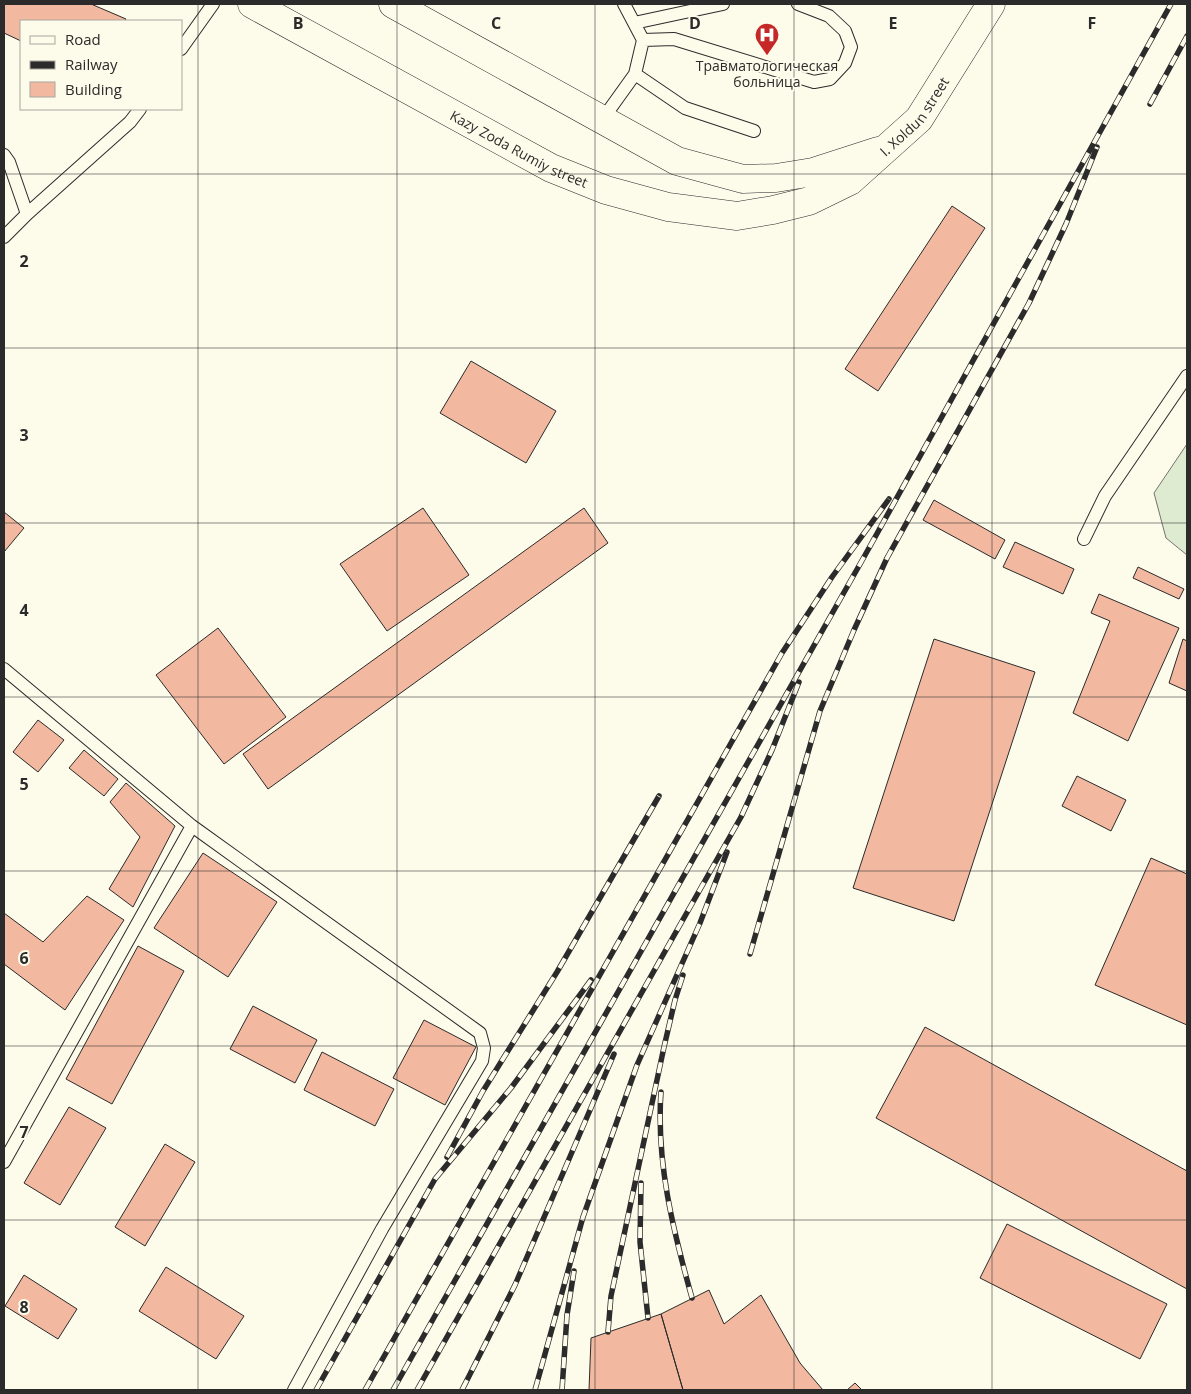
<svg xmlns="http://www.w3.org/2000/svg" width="1191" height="1394" font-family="'Open Sans',sans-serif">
<rect width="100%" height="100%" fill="#fdfbea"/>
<path fill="#deebd1" stroke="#74746e" d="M1187,444V555L1166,538L1154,493Z"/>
<path fill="#f2b8a0" stroke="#2b2b2b" d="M4,4H91L126,19L125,21H21V41L4,33Z
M952,206L985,228L878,391L845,369Z
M471,361L556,411L526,463L440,413Z
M934,500L1005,540L995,559L923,520Z
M423,508L469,575L387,631L340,564Z
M584,508L608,543L268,789L243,754Z
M4,512L24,528L4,552Z
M1015,542L1074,569L1063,594L1003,567Z
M1138,567L1184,589L1179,599L1133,578Z
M1099,594L1179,628L1128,741L1073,713L1110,621L1091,613Z
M218,628L286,717L224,764L156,675Z
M934,639L1035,672L954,921L853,888Z
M1183,639L1187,641V691L1169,683Z
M38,720L64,740L38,772L13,752Z
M84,750L118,779L104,796L69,768Z
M1077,776L1126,800L1111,831L1062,806Z
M126,783L175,826L133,907L109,889L140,837L110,802Z
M203,853L277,902L228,977L154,928Z
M1151,858L1187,874V1025L1095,985Z
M87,896L124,920L65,1010L4,964V913L43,942Z
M138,946L184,971L112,1104L66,1079Z
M253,1006L317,1040L295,1083L230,1049Z
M424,1020L476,1047L445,1105L393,1078Z
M925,1027L1187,1171V1289L876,1118Z
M322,1052L394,1089L375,1126L304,1090Z
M69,1107L106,1128L60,1205L24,1183Z
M165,1144L195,1162L145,1246L115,1227Z
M1007,1224L1167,1304L1140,1359L980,1278Z
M166,1267L244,1316L216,1359L139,1311Z
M24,1275L77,1309L58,1339L5,1306Z
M709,1290L724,1324L761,1295L800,1363L823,1390H683L661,1314Z
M661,1314L683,1390H589L591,1338Z
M855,1383L862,1390H847Z"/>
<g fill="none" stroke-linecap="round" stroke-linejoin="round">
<defs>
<path id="lane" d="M634,23L723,4
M643,40L674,39L814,82L830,79L845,63L851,47L845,31L829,16L798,4
M181,49L213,4
M635,74L685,108L754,131
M602,120L635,74L643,40L624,4
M4,155L9,162L27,214
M4,237L27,214L130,122L140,109
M1084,539L1105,496L1187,376
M4,669L192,826L4,1162
M192,826L480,1033L484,1048L482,1061L382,1229L294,1390"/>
<g id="secondary">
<path id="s1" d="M252,4L551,168L606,190L668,207L737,216L773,210L809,201L850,181L919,119L991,4"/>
<path d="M393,4L677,161L743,179L776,178L813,172L878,151"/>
</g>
</defs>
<use href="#lane" stroke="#2b2b2b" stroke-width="14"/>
<use href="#secondary" stroke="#2b2b2b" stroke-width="29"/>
<use href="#lane" stroke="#fdfbea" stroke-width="12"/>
<use href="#secondary" stroke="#fdfbea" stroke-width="28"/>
<defs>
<path id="rail" d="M1150,104L1187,36
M750,954L820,711L854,630L887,558L1029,303L1066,224L1097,147
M661,1092C656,1162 673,1230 692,1298
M447,1157L483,1091L557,972L659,796
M641,1183L640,1242L648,1318
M608,1332L611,1296L664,1047L675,1000L683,975
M316,1390L435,1179L511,1088L591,980
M365,1390L782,653L832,577L889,499
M393,1390L864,557L1171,4
M417,1390L741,817L772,750L799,682
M462,1390L515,1285L614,1054
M535,1390L583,1217L637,1065L700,923L727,852
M562,1390L567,1315L574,1271"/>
</defs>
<use href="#rail" stroke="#2b2b2b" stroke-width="5.5"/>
<use href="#rail" stroke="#fdfbea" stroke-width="4" stroke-dasharray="11" stroke-linecap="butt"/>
</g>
<path fill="none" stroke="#2b2b2b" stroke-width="1" stroke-opacity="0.55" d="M198,4V1390M397,4V1390M595,4V1390M794,4V1390M992,4V1390M4,174H1187M4,348H1187M4,523H1187M4,697H1187M4,871H1187M4,1046H1187M4,1220H1187"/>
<defs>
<symbol id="hospital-pin" viewBox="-11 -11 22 30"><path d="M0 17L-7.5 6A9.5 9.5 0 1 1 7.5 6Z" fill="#c62828" stroke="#fdfbea"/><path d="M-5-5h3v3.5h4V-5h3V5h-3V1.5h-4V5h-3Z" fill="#fff"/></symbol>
</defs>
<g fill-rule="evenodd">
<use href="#hospital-pin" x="753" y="21" width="28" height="38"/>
</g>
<g text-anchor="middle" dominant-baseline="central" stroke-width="4" stroke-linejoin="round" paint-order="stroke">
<g font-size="14" fill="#2b2b2b" stroke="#fdfbea">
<text x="767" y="65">Травматологическая<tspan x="767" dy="16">больница</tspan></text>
</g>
<g font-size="14" fill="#2b2b2b" stroke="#fdfbea">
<text stroke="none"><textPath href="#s1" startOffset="745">I. Xoldun street</textPath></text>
<text stroke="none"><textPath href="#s1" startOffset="304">Kazy Zoda Rumiy street</textPath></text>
</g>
</g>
<g font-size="16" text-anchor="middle" font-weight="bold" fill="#2b2b2b" stroke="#fdfbea" stroke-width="4" stroke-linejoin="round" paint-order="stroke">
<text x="298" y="29">B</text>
<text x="496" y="29">C</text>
<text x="695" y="29">D</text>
<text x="893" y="29">E</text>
<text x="1092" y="29">F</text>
<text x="24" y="267">2</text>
<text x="24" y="441">3</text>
<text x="24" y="616">4</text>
<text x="24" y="790">5</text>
<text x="24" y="964">6</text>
<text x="24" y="1138">7</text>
<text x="24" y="1313">8</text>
</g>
<rect width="1191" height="1394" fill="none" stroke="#2b2b2b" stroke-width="10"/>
<rect x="20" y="20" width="162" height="90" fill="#fdfbea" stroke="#a9a89e"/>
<rect x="30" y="36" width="25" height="8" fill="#fdfbea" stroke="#a9a89e"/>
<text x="65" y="45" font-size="15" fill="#2b2b2b">Road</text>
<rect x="30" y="61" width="25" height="8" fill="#2b2b2b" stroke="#a9a89e"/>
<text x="65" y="70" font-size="15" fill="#2b2b2b">Railway</text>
<rect x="30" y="82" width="25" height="15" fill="#f2b8a0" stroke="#a9a89e"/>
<text x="65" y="95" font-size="15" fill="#2b2b2b">Building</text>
</svg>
